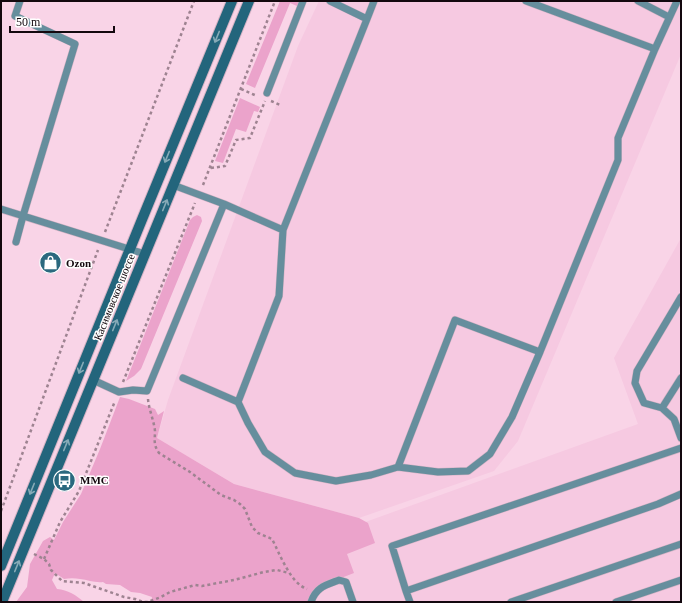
<svg xmlns="http://www.w3.org/2000/svg" width="682" height="603" font-family="Georgia,serif">
<rect width="100%" height="100%" fill="#f9d4e7"/>
<path fill="#f6c9e1" d="M319,1H681V54L518,441L494,471L359,518L234,484L157,438L168,400L298,46Z
M681,238V602H307L357,525L638,424L614,358Z"/>
<path fill="#eba3cb" d="M280,1H301L299,5L297,6L290,3L255,88L246,84Z
M240,98L260,107L258,112L254,111L246,132L236,129L223,163L215,161Z
M197,215L201,217L202,221L141,369L134,376L126,381L190,220L193,217Z
M120,397L129,399L155,409L158,415L164,411L157,438L234,484L359,518L368,523L375,543L347,554L354,573L318,587L308,602H151L152,597L140,593L131,592L120,585L106,584L103,582C95,583 88,580 80,579C75,578 69,578 64,579L55,573L52,580L57,589C68,590 76,595 84,602H16L27,587L30,564L43,541L50,537L54,540L63,522L81,494L100,449Z"/>
<g fill="none" stroke-linecap="round" stroke-linejoin="round">
<defs>
<path id="service" d="M526,1L655,49
M638,1L669,17
M367,19L374,1
M267,93L303,1
M224,204L283,230
M1,209L145,254
M16,242L23,216L75,44L15,16L20,1
M681,297L637,371L635,383L644,403L662,408L674,419L681,438
M183,378L238,402L279,296L283,230L367,19L330,1
M93,380L119,392L133,390L147,391L224,204L173,185
M238,402L248,423L265,452L295,473L336,481L371,475L398,467L455,320L540,352L618,160V138L655,49L677,1
M662,408L681,378
M398,467L438,472L468,471L490,454L512,417L540,352
M406,591L392,546L681,448
M311,602C316,587 326,585 339,580L346,582L353,602
M410,602L406,591L658,504L681,494
M511,602L681,544
M616,602L681,580"/>
<path id="secondary" d="M1,566L143,217L232,1
M2,602L249,1"/>
</defs>
<use href="#service" stroke="#d4b3c4" stroke-width="8"/>
<use href="#secondary" stroke="#d4b3c4" stroke-width="12"/>
<path stroke="#9e8391" stroke-width="2.5" stroke-dasharray="3 3" stroke-linecap="butt" d="M241,89L257,96
M271,101L280,105
M211,168L225,166L236,140L250,138L265,101
M203,185L275,1
M105,232L194,1
M123,382L195,203
M148,399C149,410 154,421 155,431C155,440 153,444 159,453L190,472L221,495L234,500L240,504L245,509L252,527L258,533L272,539C280,554 290,583 307,589
M1,511L98,250
M34,554L44,559L49,564L51,570L62,581L84,583L124,597L135,599L143,602H148L161,597L170,592L195,585L202,586L234,580L264,572L277,570L289,573
M44,559L60,522L79,491L115,401"/>
<use href="#service" stroke="#668e9d" stroke-width="7"/>
<use href="#secondary" stroke="#23657c" stroke-width="10"/>
</g>
<defs><path id="oneway-shaft" d="M-6 0H5M1.5-3L5.5 0L1.5 3" fill="none" stroke-width="1.6" stroke-linecap="round" stroke-linejoin="round"/></defs>
<g stroke="#86aab7">
<use href="#oneway-shaft" transform="translate(217 37) rotate(112)"/>
<use href="#oneway-shaft" transform="translate(167 157) rotate(112)"/>
<use href="#oneway-shaft" transform="translate(165 205) rotate(-68)"/>
<use href="#oneway-shaft" transform="translate(115 325) rotate(-68)"/>
<use href="#oneway-shaft" transform="translate(81 368) rotate(112)"/>
<use href="#oneway-shaft" transform="translate(66 445) rotate(-68)"/>
<use href="#oneway-shaft" transform="translate(32 489) rotate(112)"/>
<use href="#oneway-shaft" transform="translate(17 566) rotate(-68)"/>
</g>
<defs>
<symbol id="shop-disc" viewBox="-11 -11 22 22"><circle r="9.5" fill="#2b697f" stroke="#fff"/><path d="M-5-2.5h2.3a2.7 3.5 0 0 1 5.4 0H5L5.5 6h-11ZM-1.5-2.5h3a1.5 2.3 0 0 0-3 0Z" fill="#fff"/></symbol>
<symbol id="bus-disc" viewBox="-11 -11 22 22"><circle r="9.5" fill="#2b697f" stroke="#fff"/><path d="M-5-6H5V4H4V6H2V4H-2V6H-4V4H-5ZM-3.5-4V0h7V-4ZM-3.5 1.2v1.5H-2V1.2ZM2 1.2v1.5H3.5V1.2Z" fill="#fff"/></symbol>
</defs>
<g fill-rule="evenodd">
<use href="#shop-disc" x="38" y="250" width="25" height="25"/>
<use href="#bus-disc" x="52" y="468" width="25" height="25"/>
</g>
<g text-anchor="middle" dominant-baseline="central" stroke-width="3" stroke-linejoin="round" paint-order="stroke">
<g font-size="11" font-weight="bold" fill="#13080e" stroke="#fff" text-anchor="start">
<text x="66" y="263">Ozon</text>
<text x="80" y="480">ММС</text>
</g>
<g font-size="11" fill="#13080e" stroke="#fff">
<text transform="translate(114 297) rotate(-68)">Касимовское шоссе</text>
</g>
</g>
<rect width="682" height="603" fill="none" stroke="#13080e" stroke-width="4"/>
<path d="M10 26v6h104v-6" fill="none" stroke="#13080e" stroke-width="2"/>
<text x="16" y="26" font-size="12" fill="#13080e" stroke="#ffffff" stroke-width="3" paint-order="stroke">50 m</text>
</svg>
